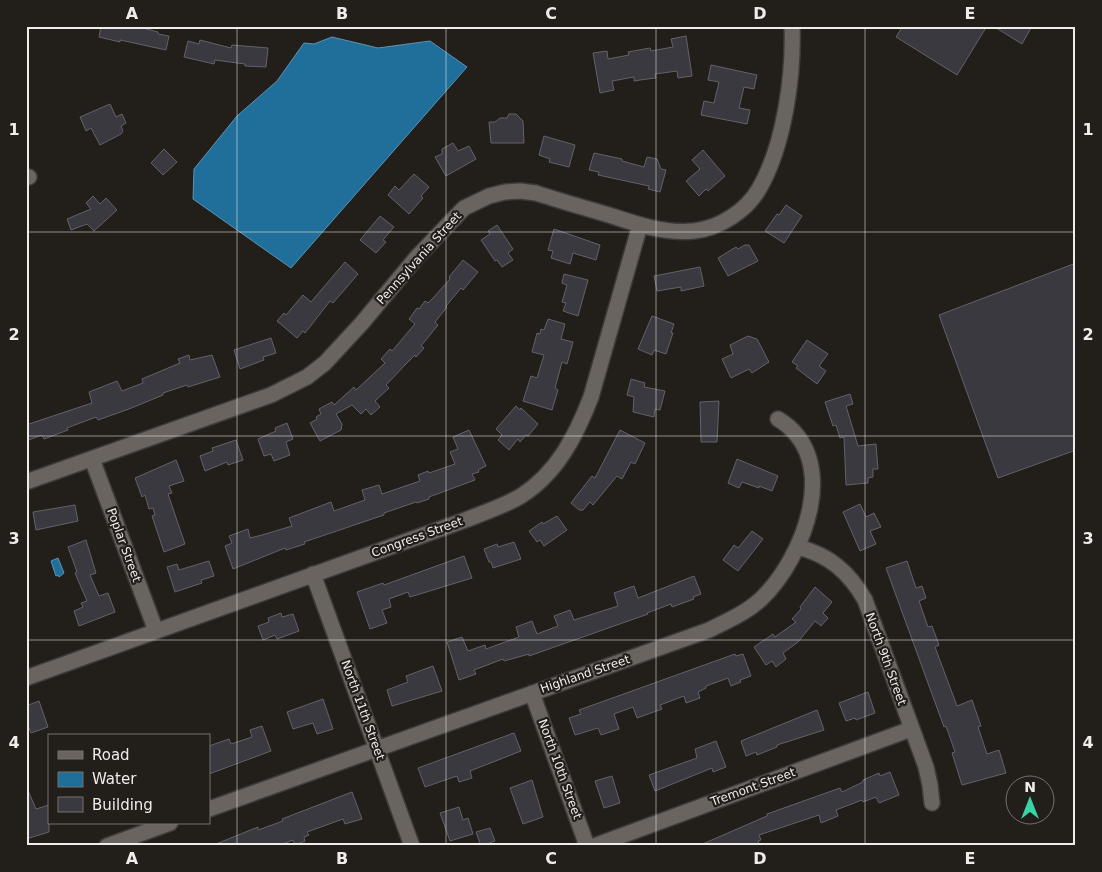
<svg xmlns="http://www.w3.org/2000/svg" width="1102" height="872" font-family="'DejaVu Sans',sans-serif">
<rect width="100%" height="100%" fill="#221e1a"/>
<path fill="#206f9a" stroke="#5e94b2" d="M332,37L378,48L430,41L467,67L291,268L193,199L194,169L237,116L277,81L304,43L314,44Z
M58,558L64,573L59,577L58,575L56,576L51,561Z"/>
<path fill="#3a393f" stroke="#636268" d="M101,26H135L158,32V34L169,36L166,50L120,40V42L99,37Z
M903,26H987L957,75L896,37Z
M993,26H1032L1022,44Z
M686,36L692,76L678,78L677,71L655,74L656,78L647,79L634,81V77L612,81L614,90L600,93L593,53L607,51L608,59L629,55L628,52L650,48L651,51L673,47L671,39Z
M200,40L231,48L232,45L268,48L266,67L245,66V64L215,60L214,64L184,57L188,41L199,44Z
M711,65L757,75L754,89L744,87L739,108L750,110L747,124L701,115L704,101L714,103L719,82L708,80Z
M110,104L116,117L122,114L126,123L121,126L123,131L121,134L100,145L91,128L86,131L80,117Z
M509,114H516L523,121L524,143H491L489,122H495L500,118H507Z
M544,136L575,145L569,167L549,162L550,159L539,155Z
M453,143L458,151L469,146L476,159L446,176L435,157L442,154V149Z
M164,149L177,162L163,175L151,163Z
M703,150L725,176L708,191L706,189L699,196L686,181L700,169L692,160Z
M594,153L622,159V161L644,167L647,157L657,159L661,169L666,170L660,192L648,189L649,186L598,175L599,172L589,170Z
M414,174L429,187L421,196L423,198L409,214L388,195L395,186L399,190Z
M93,196L100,204L106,198L117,210L94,231L87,224L71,230L67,219L91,209L86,203Z
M786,205L802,216L784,243L765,231L777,214L779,215Z
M380,216L394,227L383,240L386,242L376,253L360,240Z
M497,225L513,249L508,253L513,260L502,267L497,260L495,261L481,240L490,234L488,231Z
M554,229L600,245L596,260L573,253L570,264L551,258L553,251L548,250Z
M745,245H749L758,261L728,276L718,258L736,247L738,249Z
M463,260L478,272L463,290L461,288L446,306L447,307L435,322L438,325L421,346L424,348L416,357L415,355L405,365L386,385L389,388L375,401L380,407L371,415L366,409L361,414L352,405L336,414L342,424L341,430L320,441L310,423L317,419L316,417L321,414L319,409L332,402L334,405L354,387L356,390L385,363L381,359L390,349L392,351L415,324L409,319L417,308L419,309L425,301L428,303L434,297L450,279L449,277Z
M345,262L358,274L333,303L330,301L305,333L303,331L297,338L277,321L284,313L286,315L303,295L311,302Z
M1076,263V450L998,478L939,315Z
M700,267L704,286L681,291V287L657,291L654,276Z
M564,274L588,280L578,316L563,311L566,303L562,302L567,285L562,283Z
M652,316L674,324L671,333H673L666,354L654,350L652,355L638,349Z
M548,319L565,324L561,339L573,342L567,364L562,362L555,388L558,390L552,410L523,401L531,376L537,378L544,355L532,352L537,333L540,334L541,329L544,330Z
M748,336L757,339L769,362L752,373L749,369L731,378L722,359L733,354L730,345Z
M271,338L276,353L263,357L264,360L240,369L234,350Z
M807,340L828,354L819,366L826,371L817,384L796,368L798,366L792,362Z
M189,355L190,360L212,355L220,377L188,387L187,385L163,393V395L129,409L98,420L96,417L67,428L68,430L44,439L42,435L26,441V425L92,403L89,392L117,381L122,391L143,383L142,379L180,363L178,359Z
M631,379L645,383L644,387L665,391L660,410L655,409L654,417L633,412L634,397L627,395Z
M850,394L853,404L846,406L858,446L876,444L878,469H873V477L868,478V483L846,485L844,437L840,438L836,425L833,426L825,402Z
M719,401L717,442H701L700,402Z
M516,406L520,410L521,408L538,424L528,436L526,435L520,442L518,439L509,450L498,440L502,435L496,429Z
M287,423L293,439L286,442L290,455L274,461L271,454L264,456L258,439L276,431L275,428Z
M469,430L486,466L478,470L479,472L472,474L475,480L429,497V499L417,503L416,502L384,513V515L304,542L305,544L286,550L285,548L233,569L225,546L232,543L229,536L248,529L250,538L262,535L292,526L289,518L331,502L334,511L365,500L362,490L379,485L382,494L420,481L418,475L428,471L429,473L455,464L450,452L458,449L453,437Z
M620,430L645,443L635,464L631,462L622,479L617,476L593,505L590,502L583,510H579L571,503L592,476L595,478Z
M236,440L243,460L228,465L227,462L205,471L200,456L213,451L212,448Z
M737,459L778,476L772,491L759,486V488L742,482L739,488L728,483Z
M176,460L184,481L169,486L172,493L168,494L185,544L164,552L152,516L155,515L153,508L149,509L145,495L142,497L135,478Z
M860,504L866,517L874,513L881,527L870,531L876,544L860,551L843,512Z
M75,505L78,521L36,530L33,512Z
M557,516L567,530L544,546L540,540L537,542L529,531L542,522L543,524Z
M752,531L763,539L738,571L723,560L734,545L738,548Z
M86,540L96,573L90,575L99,596L108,593L115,612L79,626L74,611L83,607L81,603L87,601L75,573L77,572L68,547Z
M514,542L521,559L493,568L491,562H489L484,549L497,544L498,547Z
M464,556L472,578L410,597L408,592L389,599L391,607L382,610L387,623L370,629L357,592L383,583L384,585Z
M209,561L214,576L201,580L202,583L175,592L167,567L177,564L179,570Z
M907,561L916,588L922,586L926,598L919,601L928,627L932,626L939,645L935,647L957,706L972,700L981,726L978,727L987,754L999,750L1006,773L962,785L952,753L955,752L946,726L944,727L886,568Z
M694,576L701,594L693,597L694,599L672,607L671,604L647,613L648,614L529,656V654L504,661L503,659L474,670L476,674L459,680L447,642L462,637L468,651L485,645L486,649L519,637L516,627L532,621L537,634L558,626L554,616L570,610L574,620L618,606L614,593L634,586L638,598Z
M815,587L832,602L823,613L828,618L821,626L815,621L798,642L783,653L786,659L776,667L772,661L766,665L754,647L773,634L775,637L796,622L792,619L801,609L800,607Z
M281,613L282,617L293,614L299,631L277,639L275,635L263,640L258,626L269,622L268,618Z
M735,654L736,656L743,654L751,676L740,680L741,682L731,686L728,678L706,686V688L698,692L700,698L686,703L684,696L660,705L662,709L637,718L633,707L614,714L619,729L601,735L598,728L575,735L569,718L581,714L579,710Z
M433,666L442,691L392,706L387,690L408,682L406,676Z
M868,692L875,713L856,720L855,718L846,721L839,703Z
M323,699L333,729L317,734L313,723L293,729L287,712Z
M39,701L48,727L31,733L29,728L26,729V706Z
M817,710L824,730L777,745V747L757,755L756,752L746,756L741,741Z
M262,726L271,751L209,774V746L229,739L231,744L252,737L250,730Z
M514,733L521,751L470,771L472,778L459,782L457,776L425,787L418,768Z
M716,741L726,767L713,772L712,768L655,791L649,775L697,758L695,749Z
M890,772L899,795L879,803L876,797L863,802L862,800L836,810L838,816L821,823L819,815L759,835L761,840L758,841L760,846H698L767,816V814L840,788L842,792L863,782V780L879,773L880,776Z
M612,776L620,803L604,808L595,781Z
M532,780L543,817L523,824L510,788Z
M26,786L36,809L49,805V832L26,839Z
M352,792L362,819L345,824L343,819L307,832L309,835L304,837L305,841L295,845L293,840L277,846H211L258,827V830L283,821L282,819Z
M459,807L463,820L468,818L473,834L450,841L440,813Z
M490,828L495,841L481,846L476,832Z"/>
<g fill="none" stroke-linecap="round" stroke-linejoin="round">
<defs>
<path id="minor" d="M26,177H29
M92,459L156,631
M26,482L271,395L307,377L325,363L362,323L417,257L464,208L489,196L505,192L520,191L536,193C560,201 585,208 609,215C636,224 665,234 694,231C720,228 746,211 759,189C784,146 794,76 792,26
M798,547C829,555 849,572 865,600L926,767L930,785L932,803
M313,574L412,846
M26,678L468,519C485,512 504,506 521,496C557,473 576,436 591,397L640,225
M532,693L587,846
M209,809L709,630C727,621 746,613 761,599C804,558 843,458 778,419
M107,846L170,823
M594,846L911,729"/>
</defs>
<use href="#minor" stroke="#3e3a38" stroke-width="18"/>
<use href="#minor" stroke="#6a6460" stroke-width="15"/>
</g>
<path fill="none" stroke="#efece9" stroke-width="1" stroke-opacity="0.55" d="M237,26V846M446,26V846M656,26V846M865,26V846M26,232H1076M26,436H1076M26,640H1076"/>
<g text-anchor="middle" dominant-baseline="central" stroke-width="4.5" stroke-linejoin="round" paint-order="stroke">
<g font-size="12" fill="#efece9" stroke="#221e1a">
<text transform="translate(419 258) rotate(-48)">Pennsylvania Street</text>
<text transform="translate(417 537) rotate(-20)">Congress Street</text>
<text transform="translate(124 545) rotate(70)">Poplar Street</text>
<text transform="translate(886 659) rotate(70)">North 9th Street</text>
<text transform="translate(585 674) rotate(-19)">Highland Street</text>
<text transform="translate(363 710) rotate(70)">North 11th Street</text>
<text transform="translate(560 769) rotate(70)">North 10th Street</text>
<text transform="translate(753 787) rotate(-20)">Tremont Street</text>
</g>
</g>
<rect width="1102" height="872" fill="none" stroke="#221e1a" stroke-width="55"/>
<rect x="48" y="734" width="162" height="90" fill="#221e1a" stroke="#74706d"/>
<rect x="58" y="751" width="25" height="8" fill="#6a6460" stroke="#74706d"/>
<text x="92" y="760" font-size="15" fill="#efece9">Road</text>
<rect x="58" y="772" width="25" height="15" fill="#206f9a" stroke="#74706d"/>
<text x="92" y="784" font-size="15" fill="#efece9">Water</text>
<rect x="58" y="797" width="25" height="15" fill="#3a393f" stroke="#74706d"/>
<text x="92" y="810" font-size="15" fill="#efece9">Building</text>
<g transform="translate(1030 800)"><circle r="24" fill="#221e1a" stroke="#74706d"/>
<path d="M0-4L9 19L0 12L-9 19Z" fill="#39d4a5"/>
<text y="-8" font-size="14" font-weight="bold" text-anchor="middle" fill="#efece9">N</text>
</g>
<rect x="28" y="28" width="1046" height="816" fill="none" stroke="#efece9" stroke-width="2"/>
<g font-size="16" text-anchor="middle" font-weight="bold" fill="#efece9">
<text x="132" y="19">A</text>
<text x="342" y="19">B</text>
<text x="551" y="19">C</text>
<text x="760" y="19">D</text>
<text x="970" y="19">E</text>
<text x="14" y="135">1</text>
<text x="1088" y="135">1</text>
<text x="14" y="340">2</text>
<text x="1088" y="340">2</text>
<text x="14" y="544">3</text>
<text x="1088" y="544">3</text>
<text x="14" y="748">4</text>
<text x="1088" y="748">4</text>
<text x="132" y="864">A</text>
<text x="342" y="864">B</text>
<text x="551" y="864">C</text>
<text x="760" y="864">D</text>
<text x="970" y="864">E</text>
</g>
</svg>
